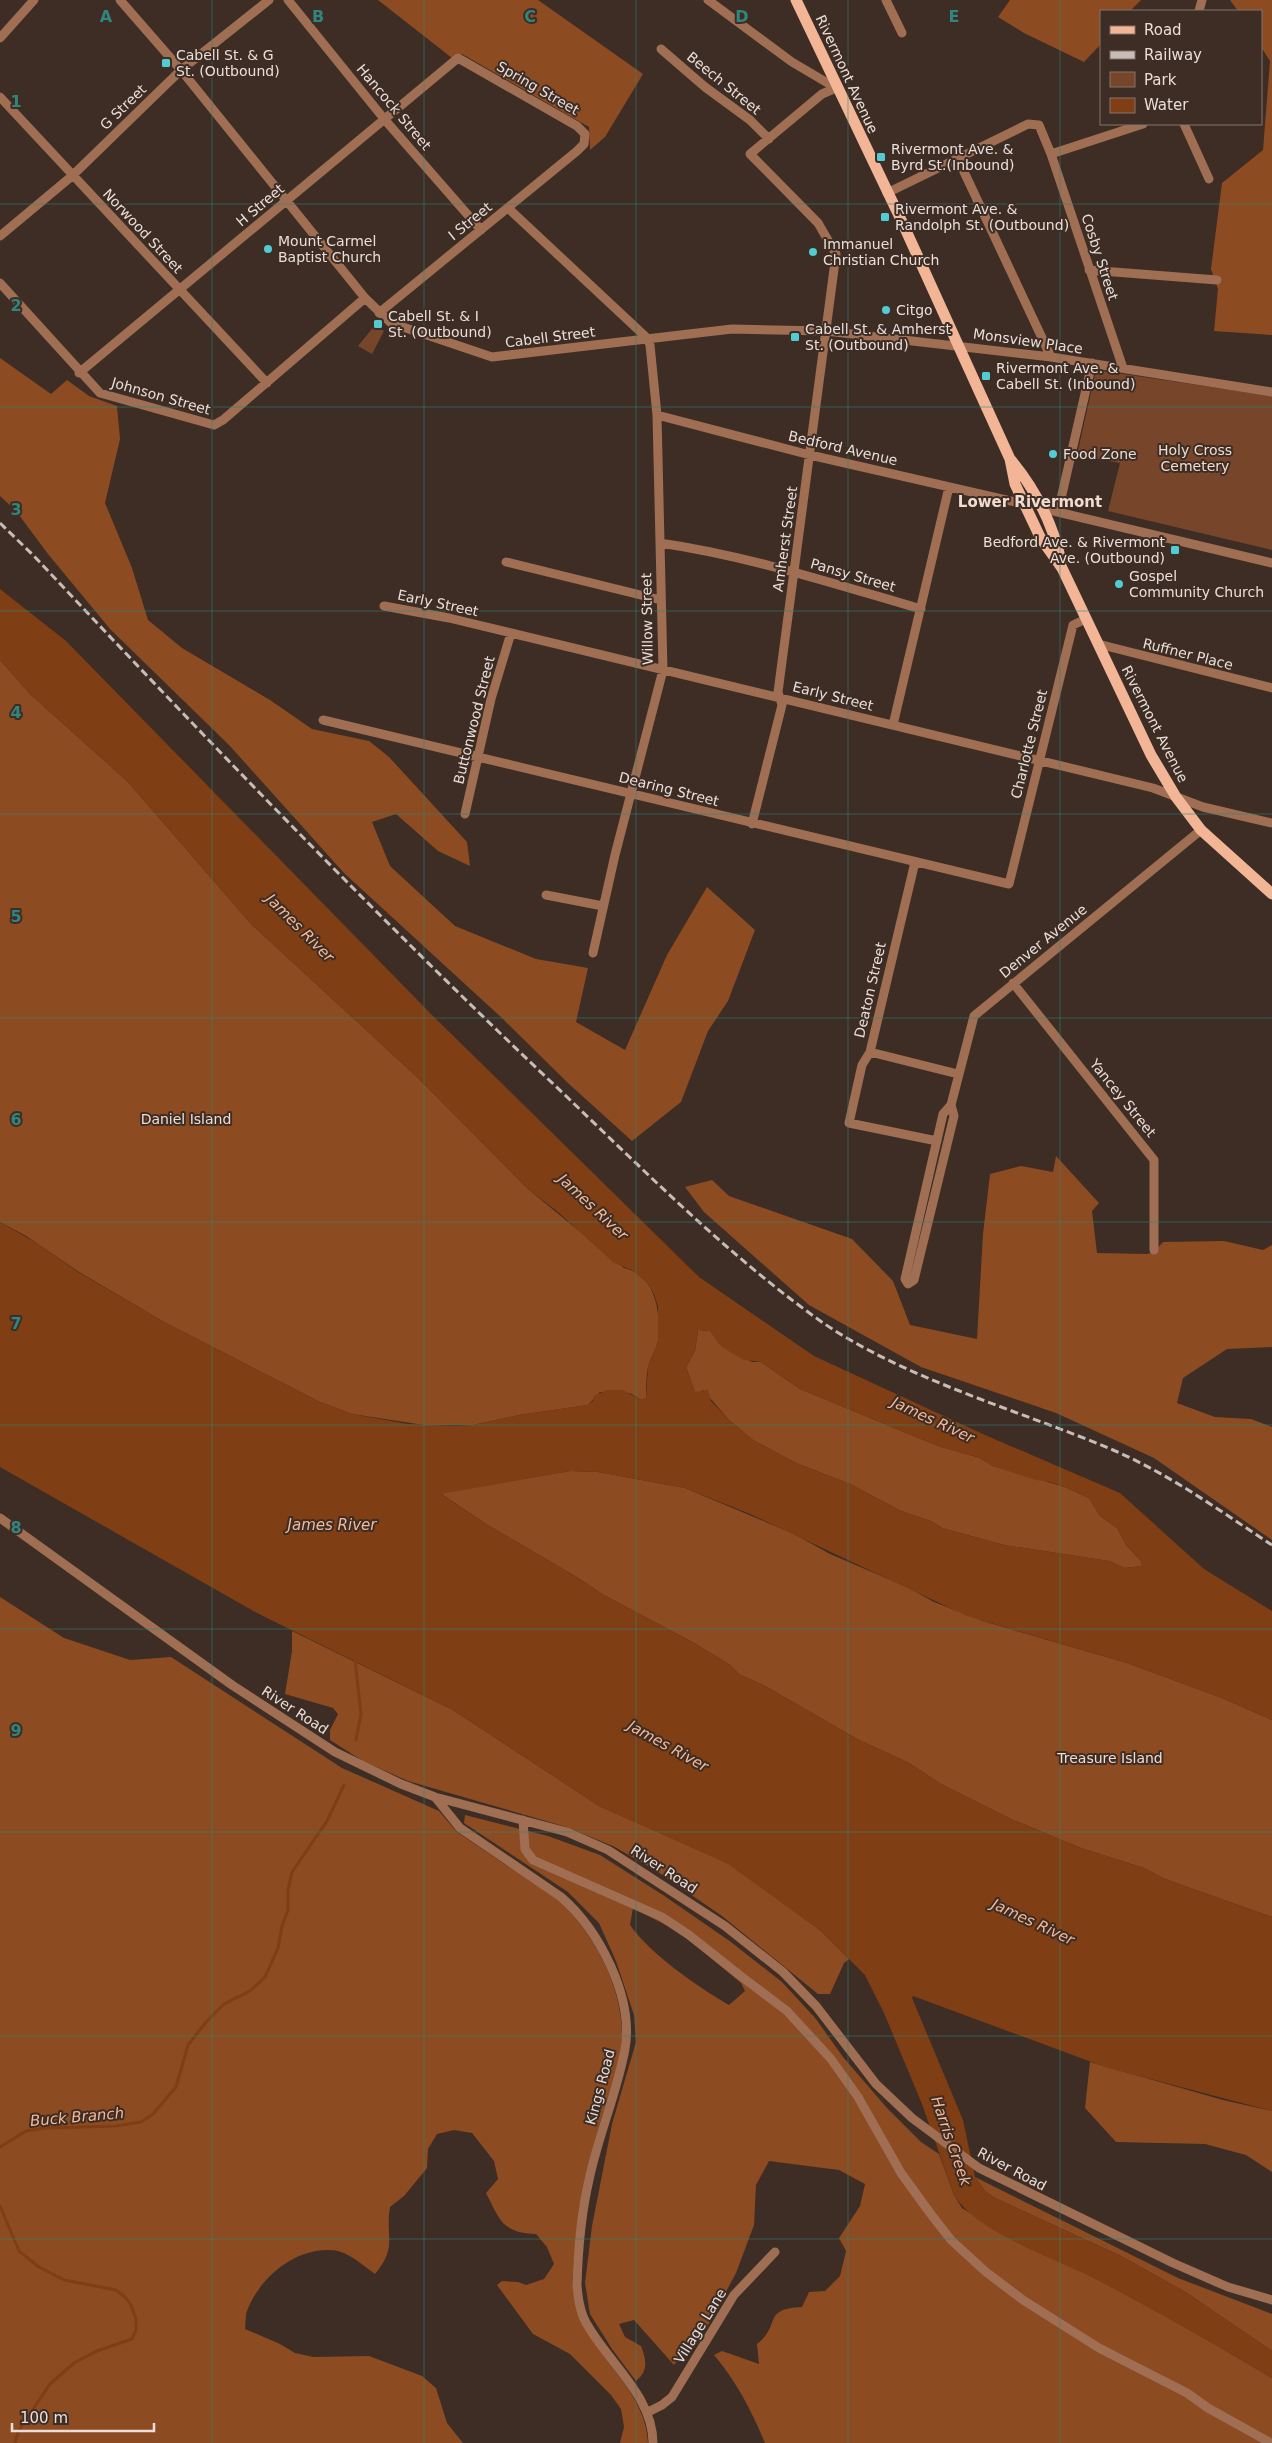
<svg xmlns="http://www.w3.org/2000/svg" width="1272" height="2443" font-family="'DejaVu Sans',sans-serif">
<rect width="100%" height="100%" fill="#3d2d24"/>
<path fill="#76452a" d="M375,325L384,331L372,354L358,346Z
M1096,370L1272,396V550L1108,511L1120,463L1077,455Z"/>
<path fill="#8d4b22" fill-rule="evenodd" d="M378,0H538L643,74L605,137L590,150L589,127L462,54L452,58Z
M1010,0H1141L1130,11H1101V44L1084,62L1024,33L998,17Z
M1230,0H1272V335L1214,331L1218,289L1211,269L1222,183L1263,150L1270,61L1261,47V11H1238Z
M0,358L51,394L67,380L89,396L117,406L120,439L105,503L132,568L148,620L182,648L270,700L312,729L369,741L389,757L467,842L470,866L438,851L396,814L372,822L390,866L455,926L536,959L588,968L576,1022L625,1050L667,955L707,887L755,930L728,1001L708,1031L681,1102L632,1141L569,1084L503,1019L344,873L229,745L110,629L48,554L16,511L0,496Z
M0,660L30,694L127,781L252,925L417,1077L528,1189L624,1268C656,1275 661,1313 658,1341C656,1350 650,1358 648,1367C646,1377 646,1387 646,1398L641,1400L630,1393L600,1392L588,1405L519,1415L473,1425H424L352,1414L320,1402L164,1322L79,1272L26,1236L0,1222Z
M1056,1156L1099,1203L1092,1211L1097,1253L1147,1254L1154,1252L1163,1242L1224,1241L1263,1250L1272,1245V1347L1227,1349L1183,1378L1177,1403L1215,1417L1251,1419L1272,1427V1540L1154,1458L1056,1413L921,1367L809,1305L704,1212L685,1187L712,1180L729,1196L852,1239L893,1281L910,1325L977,1339L983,1234L990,1174L1021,1166L1053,1172Z
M698,1330L710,1331L723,1347L752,1362H761L800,1389L938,1446L980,1458L993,1466L1065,1487L1089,1498L1100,1516L1117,1528L1126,1545L1141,1561V1566L1125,1568L1109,1561L1004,1545L942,1528L931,1521L901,1511L850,1484L796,1463L753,1440L729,1420L703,1390L699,1393L695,1392L686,1367L695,1351Z
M570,1471L598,1472L685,1488L794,1534L830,1554L907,1587L934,1602L983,1621L1127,1663L1222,1698L1272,1720V1917L1165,1879L1144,1868L1081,1848L1011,1819L941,1784L909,1763L857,1739L767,1687L739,1674L730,1665L696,1644L602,1594L580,1579L486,1524L440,1493Z
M0,1597L64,1638L130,1660L171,1657L342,1768L439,1811L457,1832L558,1900C593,1931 622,1986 622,2034C622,2064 608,2097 599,2126C587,2166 579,2206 575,2248C574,2261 572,2274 573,2286C576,2349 646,2382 648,2443H620L624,2427L621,2409L611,2395L570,2354L533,2334L497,2285L502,2281L518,2282L526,2285L544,2279L554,2264L547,2247L536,2234C502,2233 500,2220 486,2193L498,2179L494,2161L472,2133L454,2130L437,2134L428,2149L427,2168L404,2196L390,2207C385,2237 398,2247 375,2274C361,2264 347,2250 329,2250C293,2249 259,2279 247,2311C245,2316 246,2324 245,2329L280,2344L295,2353L313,2357L369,2356L422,2376L436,2388L447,2423L463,2443H0Z
M292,1631L453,1710L599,1806L728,1863L821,1931L849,1959L844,1963L830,1994H818L722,1916L655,1870L613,1846L563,1826L408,1781L363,1761L330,1740V1730L338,1714L333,1708L285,1694L292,1651Z
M465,1815L548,1836L600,1855L663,1895L731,1942L782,1982L816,2019L843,2057L887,2108L921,2142L939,2154L954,2195L962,2208L1006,2236L1089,2275L1168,2317L1272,2378V2443H765C752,2412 737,2382 714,2355L722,2351L759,2364L757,2344C782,2325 761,2309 802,2307L809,2292L825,2291L840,2276L846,2251L839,2238L860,2206L865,2184L839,2170L769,2161L756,2185L754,2225L736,2273L706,2329L687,2346L674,2365L634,2320L619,2324L625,2337L641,2346C646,2359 649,2371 636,2381L612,2349L590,2314L585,2283L592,2226L612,2124L636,2042L634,2015L616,1961L599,1923L568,1892L464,1823ZM633,1908L681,1933L741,1983L745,1991L729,2005C698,1987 650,1954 630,1925Z
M1090,2062L1223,2100L1272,2111V2172L1246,2155L1205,2144L1116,2142L1085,2108Z
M975,2177L1178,2278L1272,2314V2351L1187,2293L1121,2256L995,2198L985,2191Z"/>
<path fill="#803e14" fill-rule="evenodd" d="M0,589L66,641L432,1015L699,1277L814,1356L985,1435L1120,1493L1204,1569L1272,1611V1720L1222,1698L1127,1663L967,1616L750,1514L685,1488L598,1472L570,1471L441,1494L486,1524L580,1579L602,1594L696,1644L730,1665L739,1674L767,1687L857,1739L909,1763L941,1784L1011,1819L1081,1848L1144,1868L1165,1879L1272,1917V2111L1105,2067L913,1996L912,1998L963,2120L975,2177L985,2191L995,2198L1121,2256L1187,2293L1272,2351V2378C1216,2345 1160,2313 1103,2283C1061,2260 979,2235 954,2195L922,2104L884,2013L865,1975L821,1931L728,1864L599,1806L453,1710L257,1613L0,1467V1222L38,1244L78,1272L164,1322L320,1402L352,1414L408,1424L454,1426L473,1425L519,1415L587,1405L593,1401L594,1396L607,1390H623L641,1400L646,1398L648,1366L658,1342V1307L654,1294L648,1284L632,1270L614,1263L558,1212L528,1189L417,1077L252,925L127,781L30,694L0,660ZM698,1330L710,1331L719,1344L730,1352L744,1360L761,1362L800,1389L938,1446L980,1458L993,1466L1036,1480L1050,1482L1065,1487L1089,1498L1100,1516L1117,1528L1126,1545L1141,1561V1566L1125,1568L1109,1561L1004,1545L942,1528L931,1521L901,1511L850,1484L796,1463L753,1440L729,1420L711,1401L708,1390L695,1392L686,1367L695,1351Z"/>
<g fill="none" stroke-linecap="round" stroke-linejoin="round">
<path stroke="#803e14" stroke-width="3" d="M355,1660L361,1714L356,1740
M0,2147L26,2131L45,2128L116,2126L141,2122L153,2114L176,2087L188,2045L206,2022L224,2004L250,1991L265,1977L278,1948L282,1926L288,1910V1890L292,1872L327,1821L344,1785
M0,2206L19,2251L39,2267L64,2280L116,2290L126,2298L131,2305L136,2319V2330L132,2339L97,2351L74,2363L50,2384L18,2432L15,2443"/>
<path stroke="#9f6e53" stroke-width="9" d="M120,0L181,70L365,298L391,323L492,357L732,329L826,331L1051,357L1272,392
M288,0L385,120L481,230
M708,0L792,62L836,88
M886,0L902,33
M1199,11L1202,0
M0,38L34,0
M661,49L705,87L750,120L769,139
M0,97L267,383
M1184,124L1209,179
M1051,154L1143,124
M958,159L1051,357
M887,193L1028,124L1039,125L1051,154L1123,368
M508,208L647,338L650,345L657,415L663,670L615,855L593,953
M0,236L72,176L181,70L269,0
M1089,270L1217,280
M0,283L100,393L214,425L223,420L365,298
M79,373L458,58L577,126L585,134L584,144L577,151L379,313
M657,415L810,455L1024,504
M1041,508L1272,563
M1058,512L1092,363
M660,543C749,556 835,584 921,609
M506,562L661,600
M384,606L449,618L1153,788L1203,807L1272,823
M1098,644L1272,688
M323,720L1009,884L1073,625L1086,619
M893,725L949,487
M465,814L491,699L511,633
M752,824L782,705L778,692L836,254L818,223L750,154L822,94L836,88
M915,862L870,1052L862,1065L849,1123L937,1141
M546,895L603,906
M1013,983L1154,1160V1250
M870,1052L958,1074
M951,1105L943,1114L905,1279L908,1284L914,1280L954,1116L951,1105L974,1016L1201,830
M0,1518L232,1685L335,1752L401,1784L435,1797L567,1832L608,1850L725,1926L783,1972L816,2006L876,2084L912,2118L979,2168L1173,2263L1228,2287L1272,2300
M435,1797L460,1828L561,1897C599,1930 634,1997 625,2049C617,2093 598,2136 589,2180C581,2214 578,2251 577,2285C578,2300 580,2314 588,2326C610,2364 653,2397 653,2443
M523,1820L525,1849L533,1860L662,1917L689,1935L742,1977L787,2011L831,2059L858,2097L901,2173L930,2213L951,2240L986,2272L1023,2300L1099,2348L1187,2393L1208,2408L1271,2443
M648,2412L662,2405L672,2397L734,2295L775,2252"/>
<path stroke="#f2b595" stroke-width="11" d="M796,0L903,224L1010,459L1015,484L1040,537L1062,568L1151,755L1176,797L1201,830L1272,894
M1011,460C1035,489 1053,525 1061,561"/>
<path stroke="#c8bcb6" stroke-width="3" stroke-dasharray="8 4" stroke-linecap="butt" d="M0,523L34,556C202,735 371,911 548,1079C636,1162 721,1250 819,1320C903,1379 1019,1410 1113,1450C1171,1475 1220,1511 1272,1545"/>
</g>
<path fill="none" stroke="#30867e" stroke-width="1" stroke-opacity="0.55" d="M212,0V2443M424,0V2443M636,0V2443M848,0V2443M1060,0V2443M0,204H1272M0,407H1272M0,611H1272M0,814H1272M0,1018H1272M0,1222H1272M0,1425H1272M0,1629H1272M0,1832H1272M0,2036H1272M0,2239H1272"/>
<g fill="#51ccd2" stroke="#3d2d24" stroke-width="2">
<rect x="161" y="58" width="10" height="10" rx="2.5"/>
<rect x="876" y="152" width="10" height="10" rx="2.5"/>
<rect x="880" y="212" width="10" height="10" rx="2.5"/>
<circle cx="268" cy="249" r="5"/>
<circle cx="813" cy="252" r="5"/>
<circle cx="886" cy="310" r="5"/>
<rect x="373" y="319" width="10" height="10" rx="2.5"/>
<rect x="790" y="332" width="10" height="10" rx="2.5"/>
<rect x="981" y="371" width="10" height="10" rx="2.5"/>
<circle cx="1053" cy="454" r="5"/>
<rect x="1170" y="545" width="10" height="10" rx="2.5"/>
<circle cx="1119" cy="584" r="5"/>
</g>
<g text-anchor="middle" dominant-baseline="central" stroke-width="4" stroke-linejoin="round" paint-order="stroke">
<g font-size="14" fill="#e9ded9" stroke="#3d2d24" text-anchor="start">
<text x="176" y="55">Cabell St. &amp; G<tspan x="176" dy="16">St. (Outbound)</tspan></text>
<text x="891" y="149">Rivermont Ave. &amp;<tspan x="891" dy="16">Byrd St.(Inbound)</tspan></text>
<text x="895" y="209">Rivermont Ave. &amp;<tspan x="895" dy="16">Randolph St. (Outbound)</tspan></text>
<text x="278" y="241">Mount Carmel<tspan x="278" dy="16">Baptist Church</tspan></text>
<text x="823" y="244">Immanuel<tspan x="823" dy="16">Christian Church</tspan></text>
<text x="896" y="310">Citgo</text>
<text x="388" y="316">Cabell St. &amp; I<tspan x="388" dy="16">St. (Outbound)</tspan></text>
<text x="805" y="329">Cabell St. &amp; Amherst<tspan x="805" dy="16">St. (Outbound)</tspan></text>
<text x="996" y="368">Rivermont Ave. &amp;<tspan x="996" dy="16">Cabell St. (Inbound)</tspan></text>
<text x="1063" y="454">Food Zone</text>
<text x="1165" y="542" text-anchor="end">Bedford Ave. &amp; Rivermont<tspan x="1165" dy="16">Ave. (Outbound)</tspan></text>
<text x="1129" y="576">Gospel<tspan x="1129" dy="16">Community Church</tspan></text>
</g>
<g font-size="14" fill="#e9ded9" stroke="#3d2d24">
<text transform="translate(847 74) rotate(65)">Rivermont Avenue</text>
<text transform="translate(724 83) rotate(39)">Beech Street</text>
<text transform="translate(538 88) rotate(30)">Spring Street</text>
<text transform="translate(123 107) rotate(-44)">G Street</text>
<text transform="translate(394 107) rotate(50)">Hancock Street</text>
<text transform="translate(260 205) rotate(-40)">H Street</text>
<text transform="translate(470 221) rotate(-39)">I Street</text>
<text transform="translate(143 231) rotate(47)">Norwood Street</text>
<text transform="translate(1100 257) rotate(72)">Cosby Street</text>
<text transform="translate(550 337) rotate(-7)">Cabell Street</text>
<text transform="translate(1028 341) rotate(8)">Monsview Place</text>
<text transform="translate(161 396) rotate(16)">Johnson Street</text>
<text transform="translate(843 448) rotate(13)">Bedford Avenue</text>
<text transform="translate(785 539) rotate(-82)">Amherst Street</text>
<text transform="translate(853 575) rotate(16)">Pansy Street</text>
<text transform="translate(438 603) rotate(12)">Early Street</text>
<text transform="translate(647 619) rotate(-91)">Willow Street</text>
<text transform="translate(1188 654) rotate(14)">Ruffner Place</text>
<text transform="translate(833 696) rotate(14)">Early Street</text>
<text transform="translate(474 720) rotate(-76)">Buttonwood Street</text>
<text transform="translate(1155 724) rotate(63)">Rivermont Avenue</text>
<text transform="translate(1029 744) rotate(-76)">Charlotte Street</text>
<text transform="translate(669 789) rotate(14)">Dearing Street</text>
<text transform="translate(1043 941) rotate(-39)">Denver Avenue</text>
<text transform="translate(870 990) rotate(-77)">Deaton Street</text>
<text transform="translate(1123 1098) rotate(51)">Yancey Street</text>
<text transform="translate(295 1710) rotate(33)">River Road</text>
<text transform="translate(664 1869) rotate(33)">River Road</text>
<text transform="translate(600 2087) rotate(-75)">Kings Road</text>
<text transform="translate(1012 2169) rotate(28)">River Road</text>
<text transform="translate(700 2326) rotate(-58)">Village Lane</text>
</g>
<g font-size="14" fill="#f0dcd1" stroke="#3d2d24">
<text x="1195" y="450">Holy Cross<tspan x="1195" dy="16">Cemetery</tspan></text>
<text x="186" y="1119">Daniel Island</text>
<text x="1110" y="1758">Treasure Island</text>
</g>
<g font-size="15" font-weight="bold" fill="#f2dcd1" stroke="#3d2d24">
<text x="1030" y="502">Lower Rivermont</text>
</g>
<g font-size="15" font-style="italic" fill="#f3b899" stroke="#3d2d24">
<text transform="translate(300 928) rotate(45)">James River</text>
<text transform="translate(593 1207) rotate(43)">James River</text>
<text transform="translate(933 1420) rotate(25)">James River</text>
<text x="332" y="1525">James River</text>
<text transform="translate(668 1746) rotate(29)">James River</text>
<text transform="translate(1033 1922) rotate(25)">James River</text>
<text transform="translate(77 2117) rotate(-5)">Buck Branch</text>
<text transform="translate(951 2141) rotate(71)">Harris Creek</text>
</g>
</g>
<g font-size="16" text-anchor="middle" font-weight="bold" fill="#30867e" stroke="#3d2d24" stroke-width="4" stroke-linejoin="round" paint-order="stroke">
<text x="106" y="22">A</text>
<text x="318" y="22">B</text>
<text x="530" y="22">C</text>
<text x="742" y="22">D</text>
<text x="954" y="22">E</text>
<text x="16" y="107">1</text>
<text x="16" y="311">2</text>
<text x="16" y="515">3</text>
<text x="16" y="718">4</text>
<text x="16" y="922">5</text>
<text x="16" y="1125">6</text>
<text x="16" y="1329">7</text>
<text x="16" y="1533">8</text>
<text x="16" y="1736">9</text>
</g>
<rect x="1100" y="10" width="162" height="115" fill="#3d2d24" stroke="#82746c"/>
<rect x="1110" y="26" width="25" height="8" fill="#f2b595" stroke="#82746c"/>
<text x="1144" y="35" font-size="15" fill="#e9ded9">Road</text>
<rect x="1110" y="51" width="25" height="8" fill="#c8bcb6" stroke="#82746c"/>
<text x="1144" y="60" font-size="15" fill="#e9ded9">Railway</text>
<rect x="1110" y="72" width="25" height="15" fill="#76452a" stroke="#82746c"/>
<text x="1144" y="85" font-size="15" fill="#e9ded9">Park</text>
<rect x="1110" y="98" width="25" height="15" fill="#803e14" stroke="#82746c"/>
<text x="1144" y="110" font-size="15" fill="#e9ded9">Water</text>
<path d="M12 2423v8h142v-8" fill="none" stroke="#e9ded9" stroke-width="2.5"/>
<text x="20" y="2423" font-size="15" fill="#e9ded9" stroke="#3d2d24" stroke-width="4" paint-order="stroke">100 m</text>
</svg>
